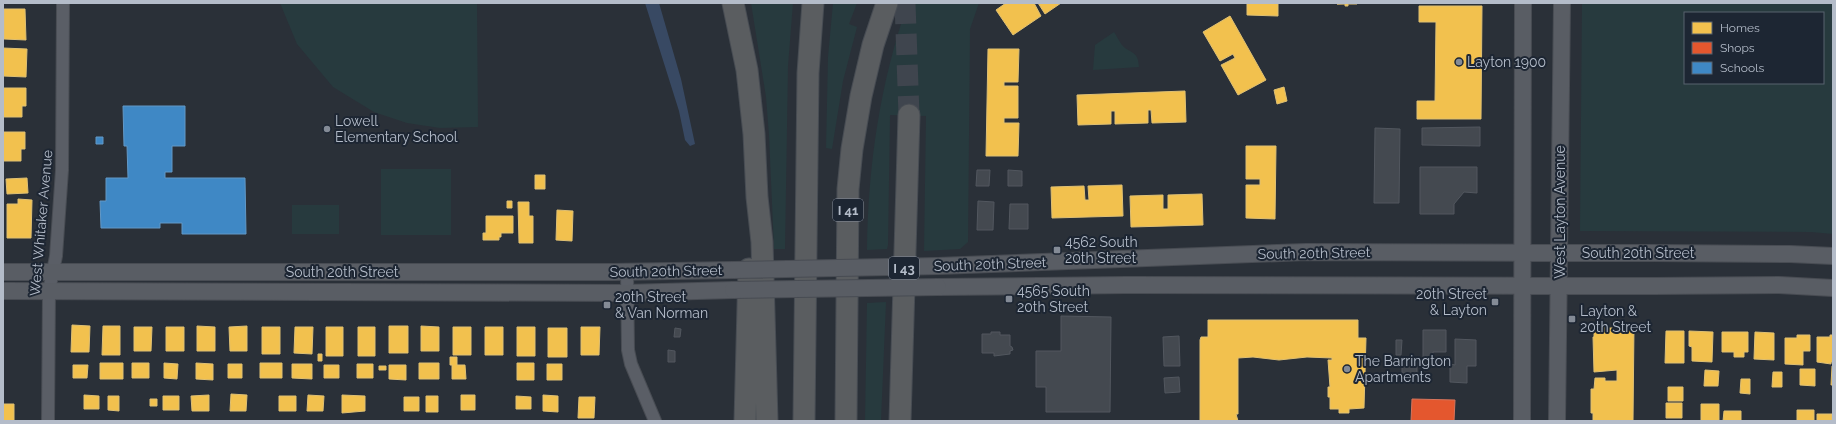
<svg xmlns="http://www.w3.org/2000/svg" width="1836" height="424" font-family="Raleway,sans-serif">
<rect width="100%" height="100%" fill="#2a3038"/>
<path fill="#273a3e" fill-rule="evenodd" d="M280,3H477L478,127L440,128L407,123L374,112L333,87L297,44Z
M751,3H793L788,66L785,249H774L769,135L766,97Z
M833,3H857L849,24L857,27L843,81L832,149L826,148L828,57Z
M908,3H979L970,29L968,242L960,249L924,251L926,116L890,115L888,245L887,249L867,250C868,165 880,83 908,3Z
M1582,3H1833V234L1811,232L1580,231ZM1685,13H1823V83H1685Z
M1114,32C1117,36 1120,44 1125,48C1134,54 1138,53 1139,67L1093,70L1095,45Z
M381,169H451V235H381Z
M292,205H339V234H292Z
M886,302L881,421H865L867,303Z"/>
<path fill="#384963" d="M645,3H659L681,79L695,144L690,146L685,140L679,111Z"/>
<path fill="#f2c14e" stroke="#dfc073" d="M1006,3H1034L1041,16L1013,35L996,10Z
M1038,3H1061L1045,14Z
M1247,3H1278V16L1247,15Z
M1357,3V4H1348V6H1345V4H1337Z
M1419,6H1482L1481,119H1417V101H1435L1436,22H1419Z
M4,9H25L26,40L4,39Z
M1230,16L1266,80L1238,95L1221,65L1235,58L1233,54L1220,61L1203,32Z
M3,48L27,49L26,77L3,76Z
M988,49H1019L1018,82H1004V86H1018V118H1004V123H1019L1018,156H986Z
M1284,87L1287,101L1277,104L1274,90Z
M3,88H26V106H22V117H3Z
M1185,91L1186,122L1152,123L1151,110H1148V123L1115,124V111H1111V124L1078,125L1077,95Z
M3,132H25V149H21V161H3Z
M1246,146H1276L1275,219L1246,218V185H1260V179H1246Z
M535,175H545V189H535Z
M27,178L28,193L7,194L6,179Z
M1122,185L1123,216L1052,218L1051,187L1084,186L1085,200H1089L1088,186Z
M1202,194L1203,225L1131,227L1130,196L1163,195V209H1168V195Z
M18,199L32,200L31,238H7V204H18Z
M507,201H512V208H507Z
M518,202H529V216H533V243H519Z
M557,210L573,211L572,241L556,240Z
M486,216H513V233H501V237H499V240H483V233H486Z
M1208,320H1358V338H1366L1364,408L1349,409V413H1339V409H1330V397H1328V387H1330L1328,360H1332V358L1307,357L1279,360L1253,357L1238,358V414H1236L1238,421H1200V340L1201,337H1208Z
M72,325L90,326L89,352H71Z
M1618,325H1634L1633,421H1593V413H1591V389H1594L1595,378H1605V381H1617V370L1594,372L1593,337H1594V326H1608V328H1618Z
M103,326H120V355H102Z
M197,326L215,327V351H197Z
M247,326V351H230L229,327Z
M389,326H408V353H389Z
M421,326L439,327V351H421Z
M134,327H152L151,351H134Z
M166,327H184V351H166Z
M262,327H280V354H262Z
M295,327H313L312,354L294,353Z
M326,327H343V356H326Z
M358,327H375V356H358Z
M453,327H471V355H453Z
M485,327H503V355H485Z
M517,327H535V356H517Z
M581,327H600L599,355H581Z
M548,328H567V357H548Z
M1666,331H1684V363H1665Z
M1689,331L1713,332L1712,362L1692,361V347L1689,346Z
M1722,332H1748V352H1744V357H1734V352H1722Z
M1755,332L1774,333V360L1754,359Z
M1797,335H1810V351H1803V365L1785,364V338H1797Z
M1830,335H1833V362H1831V364L1817,362V337H1830Z
M318,354H322V361H318Z
M450,357H457V365H465L466,379H452V365H450Z
M100,363H123V379H100Z
M132,363H149V378H132Z
M164,363L178,364L177,379L164,378Z
M196,363L213,364V380L196,379Z
M260,363H282V378H260Z
M419,363H439V379H419Z
M517,363H534V380H517Z
M228,364H242V378H228Z
M292,364H312V379L292,378Z
M357,364H373V378H357Z
M547,364H562V380H547Z
M73,365H88L87,378H73Z
M324,365H339V378H324Z
M389,365H406V380L389,379Z
M379,366H386V370H379Z
M1832,366H1833V385H1831Z
M1800,369H1815V386L1800,385Z
M1705,370L1719,371L1718,386H1704Z
M1773,372H1782V387H1772Z
M1741,379H1750V394L1740,393Z
M1668,387H1683V401H1668Z
M231,394L247,395L246,411H230Z
M84,395L99,396V409H84Z
M209,395V411H192L191,396Z
M308,395L324,396L323,411H307Z
M342,395L365,396V411L342,413Z
M461,395H475V410H461Z
M543,395L558,396V412L543,411Z
M108,396H119V411L108,410Z
M163,396H179V410H163Z
M279,396H296V411H279Z
M426,396H438V412H426Z
M516,396L531,397V409H516Z
M404,397H419V411H404Z
M579,397H595L594,418H578Z
M150,399H157V406H150Z
M1666,403H1682V418H1666Z
M3,404H14V421H3Z
M1701,404H1719V421H1701Z
M1797,410H1814V421H1797Z
M1724,411H1741V421H1723Z
M1817,414H1832V421H1817Z"/>
<path fill="#e4572e" stroke="#d6755c" d="M1412,399L1455,400L1454,421H1411Z"/>
<path fill="#3f88c5" stroke="#6298c6" d="M123,106H185V146H172V172H165V178H245L246,234H182V223H160V228H101L100,201H106V178H128L127,146H124Z
M96,137H103V144H96Z"/>
<path fill="#444950" stroke="#52575f" d="M1480,127V146L1422,145V128Z
M1375,128L1400,129L1399,203H1374Z
M1420,167H1477V193L1464,192L1454,204V214H1420Z
M977,170H990L989,186H976Z
M1008,170L1022,171V186H1008Z
M978,201L994,202L993,230H977Z
M1010,204H1028V229H1009Z
M1061,316L1111,317L1110,412H1046V387H1036V351H1061Z
M675,328L681,329L680,337H674Z
M1423,330H1446V352H1433V359H1423Z
M991,332H1000V335H1010V346L1012,347L1013,350L1010,351V354L994,356V353H982V334H991Z
M1179,336L1180,366H1164L1163,337Z
M1455,339L1476,340V366H1467V383L1450,382V364L1455,365Z
M1396,340H1402L1401,355H1396Z
M668,350L675,351V362H668Z
M1402,358H1417V374L1402,373Z
M1179,377L1180,392L1165,393L1164,378Z"/>
<g fill="none" stroke-linecap="round" stroke-linejoin="round">
<path stroke="#3f454e" stroke-width="21" stroke-dasharray="21 10" stroke-linecap="butt" d="M905,3L909,115"/>
<defs>
<path id="street" d="M627,272L628,350L631,364L655,421
M48,421L49,291L56,256L62,170L63,3"/>
<path id="secondary" d="M938,266L1306,252L1654,253L1790,254L1833,256
M3,272H613L733,270
M938,287L1126,285L1654,286L1779,285L1833,288
M3,291L627,293L733,290
M1522,421L1523,3
M1557,421L1562,3"/>
<path id="highway" d="M733,3L747,70L754,134L757,197L762,242L767,421
M745,421L749,269
M804,421L808,73L813,3
M846,421L848,189L852,149L861,96L873,45L887,3
M900,421L909,115"/>
</defs>
<use href="#street" stroke="#484c53" stroke-width="14"/>
<use href="#secondary" stroke="#484c53" stroke-width="18"/>
<use href="#highway" stroke="#474c53" stroke-width="23"/>
<use href="#street" stroke="#5a5e66" stroke-width="12"/>
<use href="#secondary" stroke="#595d64" stroke-width="16"/>
<use href="#highway" stroke="#5a5d60" stroke-width="21"/>
<defs>
<path id="secondary-bridge" d="M733,270L938,266
M733,290L938,287"/>
</defs>
<use href="#secondary-bridge" stroke="#484c53" stroke-width="18" stroke-linecap="butt"/>
<use href="#secondary-bridge" stroke="#595d64" stroke-width="16"/>
</g>
<g fill="#848b96" stroke="#1d2633" stroke-width="1.5">
<circle cx="1459" cy="62" r="4"/>
<circle cx="327" cy="129" r="4"/>
<rect x="1053" y="246" width="8" height="8" rx="2"/>
<rect x="1005" y="295" width="8" height="8" rx="2"/>
<rect x="1491" y="298" width="8" height="8" rx="2"/>
<rect x="603" y="301" width="8" height="8" rx="2"/>
<rect x="1568" y="315" width="8" height="8" rx="2"/>
<circle cx="1347" cy="369" r="4"/>
</g>
<g text-anchor="middle" dominant-baseline="central" stroke-width="4" stroke-linejoin="round" paint-order="stroke">
<g fill="#1d2633" stroke="#878f9c" stroke-width="1">
<rect x="833" y="199" width="30" height="22" rx="3"/>
<rect x="889" y="257" width="30" height="22" rx="3"/>
</g>
<g font-size="13" font-weight="bold" fill="#b4bcc9">
<text x="848" y="210">I 41</text>
<text x="904" y="268">I 43</text>
</g>
<g font-size="14" fill="#b4bcc9" stroke="#1d2633" text-anchor="start">
<text x="1467" y="62">Layton 1900</text>
<text x="335" y="121">Lowell<tspan x="335" dy="16">Elementary School</tspan></text>
<text x="1065" y="242">4562 South<tspan x="1065" dy="16">20th Street</tspan></text>
<text x="1017" y="291">4565 South<tspan x="1017" dy="16">20th Street</tspan></text>
<text x="1487" y="294" text-anchor="end">20th Street<tspan x="1487" dy="16">&amp; Layton</tspan></text>
<text x="615" y="297">20th Street<tspan x="615" dy="16">&amp; Van Norman</tspan></text>
<text x="1580" y="311">Layton &amp;<tspan x="1580" dy="16">20th Street</tspan></text>
<text x="1355" y="361">The Barrington<tspan x="1355" dy="16">Apartments</tspan></text>
</g>
<g font-size="14" fill="#b4bcc9" stroke="#1d2633">
<text transform="translate(1560 212) rotate(-90)">West Layton Avenue</text>
<text transform="translate(41 223) rotate(-85)">West Whitaker Avenue</text>
<text transform="translate(1314 253) rotate(-1)">South 20th Street</text>
<text x="1638" y="253">South 20th Street</text>
<text transform="translate(990 264) rotate(-2)">South 20th Street</text>
<text transform="translate(666 271) rotate(-1)">South 20th Street</text>
<text x="342" y="272">South 20th Street</text>
</g>
</g>
<rect width="1836" height="424" fill="none" stroke="#b4bcc9" stroke-width="8"/>
<rect x="1684" y="12" width="140" height="72" fill="#1d2633" stroke="#59626f"/>
<rect x="1692" y="22" width="20" height="12" fill="#f2c14e" stroke="#59626f"/>
<text x="1720" y="32" font-size="12" fill="#b4bcc9">Homes</text>
<rect x="1692" y="42" width="20" height="12" fill="#e4572e" stroke="#59626f"/>
<text x="1720" y="52" font-size="12" fill="#b4bcc9">Shops</text>
<rect x="1692" y="62" width="20" height="12" fill="#3f88c5" stroke="#59626f"/>
<text x="1720" y="72" font-size="12" fill="#b4bcc9">Schools</text>
</svg>
